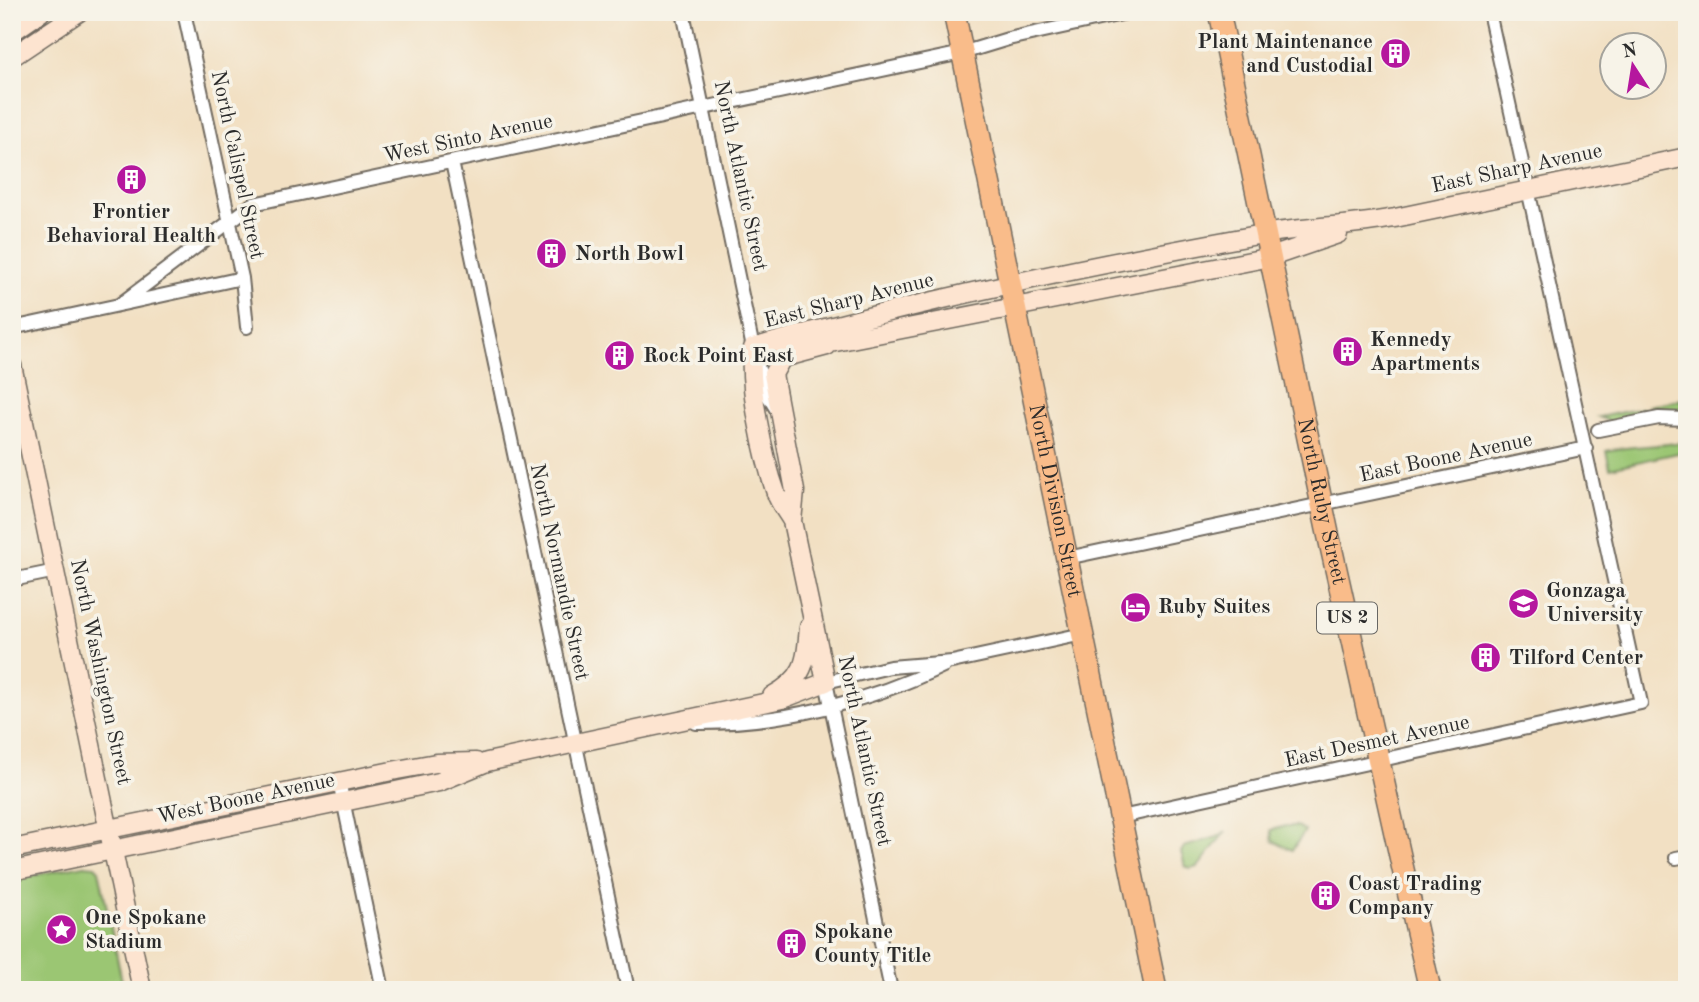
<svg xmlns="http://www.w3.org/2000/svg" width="1699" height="1002" font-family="'Old Standard TT',serif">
<rect width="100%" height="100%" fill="#f7f3e8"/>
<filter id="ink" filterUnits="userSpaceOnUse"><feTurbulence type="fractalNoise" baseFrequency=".0143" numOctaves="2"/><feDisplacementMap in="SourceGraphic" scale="14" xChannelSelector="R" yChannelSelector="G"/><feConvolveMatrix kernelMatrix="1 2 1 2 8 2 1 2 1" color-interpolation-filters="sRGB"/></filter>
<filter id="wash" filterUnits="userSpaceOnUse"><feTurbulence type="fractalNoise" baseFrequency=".00686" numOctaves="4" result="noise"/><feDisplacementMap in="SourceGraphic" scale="28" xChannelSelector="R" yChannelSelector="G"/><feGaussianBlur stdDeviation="1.57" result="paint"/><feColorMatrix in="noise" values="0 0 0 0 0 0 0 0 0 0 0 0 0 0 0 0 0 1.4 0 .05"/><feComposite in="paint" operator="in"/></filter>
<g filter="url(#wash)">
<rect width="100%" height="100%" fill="#f2e0c3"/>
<path fill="#9bc673" stroke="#63784f" stroke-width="2" d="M1687,398V412L1665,413L1649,406Z
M1642,408L1653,414L1614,423L1599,417Z
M1687,441V451L1610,468L1606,451C1634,445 1659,447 1687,441Z
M1286,826H1297L1305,831L1292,850L1273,841L1271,830Z
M1226,831L1198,867L1190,869L1185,866L1181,852L1184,847L1217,837Z
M83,865L95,866L99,870L122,981L121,988L12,990V880Z"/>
</g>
<g filter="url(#ink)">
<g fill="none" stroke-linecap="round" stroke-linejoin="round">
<defs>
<path id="street" d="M184,12L242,278L247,327
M683,12L753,348L765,391L778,412
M452,162L628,990
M123,304L242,278
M12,328L119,305L253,204L962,53L1008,39L1131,12
M1598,430L1659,418L1687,419
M1067,558L1586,448
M12,580L56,571
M696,723C781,724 869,702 945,665
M339,781L383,990
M1121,817L1641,703L1489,12
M1676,858L1687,856
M891,990L826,682L890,667L952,662L1083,634"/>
<path id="secondary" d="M12,32L41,12
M12,57L79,12
M815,346L1271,257L1338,234
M753,348C920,300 1092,265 1263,234C1306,227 1351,226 1395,218L1687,157
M753,348C747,382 764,459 776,493C779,503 787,512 792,521
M12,365L142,990
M772,696C805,678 806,663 809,627
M12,849L397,770L436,763L476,762
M12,871L439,782L487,762L782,699L826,682L792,521L795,491L773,374L782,358L827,346"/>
<g id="primary">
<path id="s1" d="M954,12L1156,990"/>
<path id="s2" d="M1219,12L1327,529L1430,990"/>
</g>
</defs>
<use href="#street" stroke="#716a60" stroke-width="16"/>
<use href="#secondary" stroke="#716a60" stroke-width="21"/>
<use href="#primary" stroke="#716a60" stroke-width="24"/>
<use href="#street" stroke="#fff" stroke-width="12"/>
<use href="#secondary" stroke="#fde4d0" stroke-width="18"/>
<use href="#primary" stroke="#f9bc8a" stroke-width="21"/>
</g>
</g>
<defs>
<symbol id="building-disc" viewBox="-11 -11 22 22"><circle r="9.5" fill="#b5179e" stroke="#f7f3e8"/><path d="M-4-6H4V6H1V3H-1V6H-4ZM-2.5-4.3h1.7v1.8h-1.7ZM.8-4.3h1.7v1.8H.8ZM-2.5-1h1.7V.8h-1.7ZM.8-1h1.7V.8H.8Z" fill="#fff"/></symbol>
<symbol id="university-disc" viewBox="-11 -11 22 22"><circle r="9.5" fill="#b5179e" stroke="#f7f3e8"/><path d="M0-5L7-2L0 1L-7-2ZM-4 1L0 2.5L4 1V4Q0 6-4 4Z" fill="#fff"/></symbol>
<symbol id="hotel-disc" viewBox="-11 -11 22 22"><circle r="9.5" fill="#b5179e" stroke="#f7f3e8"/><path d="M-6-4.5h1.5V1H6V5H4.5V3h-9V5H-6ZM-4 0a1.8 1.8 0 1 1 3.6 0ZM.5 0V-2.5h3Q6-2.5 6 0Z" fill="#fff"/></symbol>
<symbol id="sight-disc" viewBox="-11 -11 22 22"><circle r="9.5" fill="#b5179e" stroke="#f7f3e8"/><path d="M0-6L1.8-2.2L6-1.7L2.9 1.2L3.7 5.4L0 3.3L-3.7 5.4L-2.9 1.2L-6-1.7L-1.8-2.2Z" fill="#fff"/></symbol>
</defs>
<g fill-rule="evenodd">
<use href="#building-disc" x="1378" y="36" width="35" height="35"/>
<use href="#building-disc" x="114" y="162" width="35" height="35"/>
<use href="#building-disc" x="534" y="236" width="35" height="35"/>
<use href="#building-disc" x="1330" y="334" width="35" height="35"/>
<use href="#building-disc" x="602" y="338" width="35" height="35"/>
<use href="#university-disc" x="1506" y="586" width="35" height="35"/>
<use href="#hotel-disc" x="1118" y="590" width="35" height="35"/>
<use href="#building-disc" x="1468" y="640" width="35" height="35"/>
<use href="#building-disc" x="1308" y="878" width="35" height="35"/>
<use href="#sight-disc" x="44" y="912" width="35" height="35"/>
<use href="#building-disc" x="774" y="926" width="35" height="35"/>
</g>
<g text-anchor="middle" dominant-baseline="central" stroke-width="7" stroke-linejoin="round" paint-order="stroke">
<rect fill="#f7f3e8" stroke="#686764" stroke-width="2" x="1317" y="602.5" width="60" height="31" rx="5"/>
<g font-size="19" font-weight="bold" fill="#2b2b2b">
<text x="1347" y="618">US 2</text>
</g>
<g font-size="21" font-weight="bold" fill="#2b2b2b" stroke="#f7f3e8" text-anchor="start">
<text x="1373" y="42" text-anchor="end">Plant Maintenance<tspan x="1373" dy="24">and Custodial</tspan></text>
<text x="131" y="212" text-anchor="middle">Frontier<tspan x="131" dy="24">Behavioral Health</tspan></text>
<text x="575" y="254">North Bowl</text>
<text x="1370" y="340">Kennedy<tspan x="1370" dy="24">Apartments</tspan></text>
<text x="643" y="356">Rock Point East</text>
<text x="1546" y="591">Gonzaga<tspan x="1546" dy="24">University</tspan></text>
<text x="1158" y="607">Ruby Suites</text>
<text x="1509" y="658">Tilford Center</text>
<text x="1348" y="884">Coast Trading<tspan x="1348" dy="24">Company</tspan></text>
<text x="85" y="918">One Spokane<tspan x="85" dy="24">Stadium</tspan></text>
<text x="814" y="932">Spokane<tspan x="814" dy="24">County Title</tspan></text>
</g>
<g font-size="21" fill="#2b2b2b" stroke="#f7f3e8">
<text transform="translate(468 139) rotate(-12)">West Sinto Avenue</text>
<text transform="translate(237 165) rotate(78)">North Calispel Street</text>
<text transform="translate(1517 169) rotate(-12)">East Sharp Avenue</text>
<text transform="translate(740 176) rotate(78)">North Atlantic Street</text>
<text transform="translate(849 301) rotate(-14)">East Sharp Avenue</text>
<text transform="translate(1446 458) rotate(-12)">East Boone Avenue</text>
<text stroke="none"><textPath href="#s1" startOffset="499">North Division Street</textPath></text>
<text stroke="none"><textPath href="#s2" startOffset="500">North Ruby Street</textPath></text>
<text transform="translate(559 572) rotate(78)">North Normandie Street</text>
<text transform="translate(100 672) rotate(78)">North Washington Street</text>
<text transform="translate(1377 742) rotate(-12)">East Desmet Avenue</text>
<text transform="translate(864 751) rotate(78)">North Atlantic Street</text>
<text transform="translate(246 799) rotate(-12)">West Boone Avenue</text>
</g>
</g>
<rect width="1699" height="1002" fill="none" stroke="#f7f3e8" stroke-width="42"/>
<g transform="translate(1633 66) rotate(348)"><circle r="33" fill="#f7f3e8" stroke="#a5a39c" stroke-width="2"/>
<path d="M0-5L12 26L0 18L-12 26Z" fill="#b5179e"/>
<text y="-10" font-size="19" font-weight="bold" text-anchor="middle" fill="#2b2b2b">N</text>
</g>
</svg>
